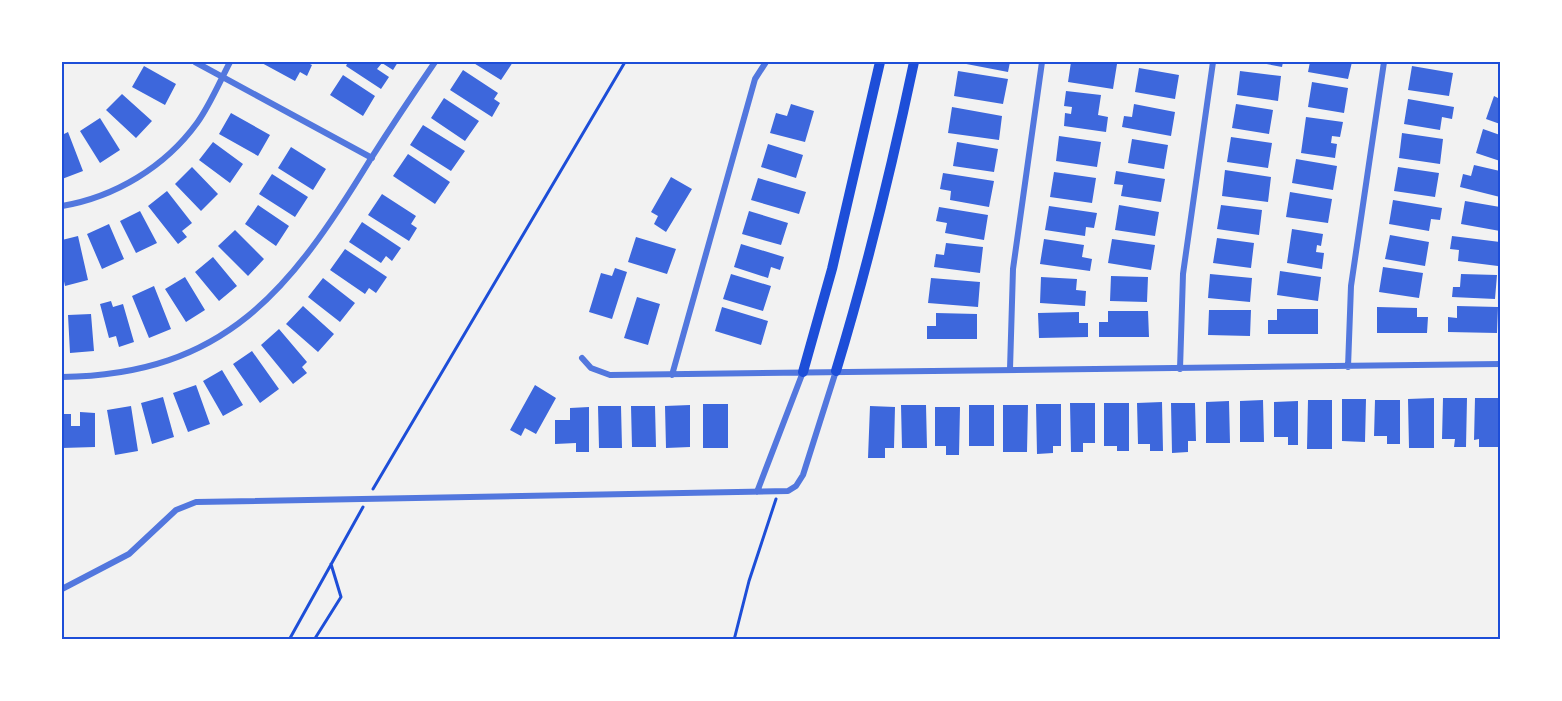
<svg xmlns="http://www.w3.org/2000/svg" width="1562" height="701" font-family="'Nunito Sans',sans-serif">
<rect width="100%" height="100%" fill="#f2f2f2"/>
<path fill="#3d67dc" d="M260,62H306L312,65L307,76L300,72L295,81Z
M348,62H398L393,70L382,63L377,69L389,77L381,89L346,66Z
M472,62H513L501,80Z
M956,62H1010L1008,72Z
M1071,62L1117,64L1113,89L1068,82Z
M1256,62H1283L1282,67Z
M1310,62H1352L1348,79L1308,72Z
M144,66L176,84L165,105L132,87Z
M1412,66L1453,73L1449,96L1408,90Z
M1139,68L1179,75L1175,99L1135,92Z
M463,70L498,93L494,99L500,103L492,117L450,90Z
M958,71L1008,79L1003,104L954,96Z
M1240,71L1281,76L1278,101L1237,95Z
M343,75L375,96L363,116L330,95Z
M1312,82L1348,88L1344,113L1308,107Z
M1066,91L1101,95L1098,115L1108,117L1106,132L1064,126L1065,113L1071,114L1072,107L1064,106Z
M122,94L152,121L136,138L106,110Z
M1494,96L1500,99V124L1486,119Z
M444,98L479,121L465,141L431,118Z
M1408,99L1454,107L1452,119L1442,117L1440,130L1404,124Z
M791,104L814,111L805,142L770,133L776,113L787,116Z
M1134,104L1175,112L1171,136L1122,127L1124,116L1132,117Z
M1236,104L1273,110L1269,134L1232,128Z
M952,107L1002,116L999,140L948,133Z
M231,113L270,135L258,156L219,134Z
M1306,117L1343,122L1340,137L1332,136L1331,143L1337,144L1335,158L1301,153Z
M100,118L120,150L100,163L80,131Z
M423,125L465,151L451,171L410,145Z
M1483,129L1500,135V161L1476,153Z
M68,132L83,171L62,179V135Z
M1402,133L1443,139L1440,164L1399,158Z
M1059,136L1101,142L1097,167L1056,161Z
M1231,137L1272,143L1268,168L1227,162Z
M1132,139L1168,145L1164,169L1128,163Z
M213,142L243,164L230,183L199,160Z
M957,142L998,149L994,172L953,166Z
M768,144L803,155L796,178L761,167Z
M291,147L326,169L313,190L278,168Z
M408,154L450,182L435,204L393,176Z
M1296,159L1337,166L1333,190L1292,183Z
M1474,165L1500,171V197L1460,187L1463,174L1471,176Z
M192,167L218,194L201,211L175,184Z
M1398,167L1439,173L1435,197L1394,191Z
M1225,170L1271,177L1268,202L1222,196Z
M1116,171L1165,179L1161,202L1121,196L1123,185L1114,184Z
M1054,172L1096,178L1092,203L1050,197Z
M943,173L994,181L989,207L950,200L951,191L940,189Z
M272,174L308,197L295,217L259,194Z
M671,177L692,189L666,232L654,224L658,216L651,212Z
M758,178L806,192L799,214L751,200Z
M167,191L192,223L182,231L187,237L178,244L148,206Z
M1290,192L1332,199L1328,223L1286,217Z
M382,194L416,216L411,224L417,228L409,241L368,215Z
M1393,200L1442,208L1440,220L1431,219L1429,231L1389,224Z
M1465,201L1500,207V231L1461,224Z
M258,205L289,226L276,246L245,224Z
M1119,205L1159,212L1155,236L1115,230Z
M1221,205L1262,210L1259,235L1217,229Z
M1049,206L1097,213L1094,228L1086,227L1085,236L1045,230Z
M939,207L988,215L984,240L945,233L947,223L936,221Z
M140,211L157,243L136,253L120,221Z
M749,211L788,223L781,245L742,234Z
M362,222L401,248L392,261L386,256L381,263L349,242Z
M109,224L124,259L102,269L87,234Z
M1292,229L1323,234L1321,246L1317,245L1316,252L1324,253L1322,269L1287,263Z
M235,230L264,259L248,276L218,246Z
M1390,235L1429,242L1425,266L1385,259Z
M78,236L88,280L65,286L62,272V240Z
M1452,236L1500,242L1498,266L1458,261L1459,250L1450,249Z
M636,237L676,249L667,274L628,262Z
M1217,238L1254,243L1251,268L1213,263Z
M1044,239L1084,245L1082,257L1092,259L1090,271L1040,264Z
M1112,239L1155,245L1151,270L1108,263Z
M946,243L983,247L980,273L934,267L936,254L944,255Z
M741,244L784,257L780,270L771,267L768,278L734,267Z
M345,249L387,277L376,293L369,288L365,294L330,270Z
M213,257L237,286L219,301L195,272Z
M1383,267L1423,273L1419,298L1379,292Z
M615,268L627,272L612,319L589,312L601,273L612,276Z
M1280,271L1321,277L1318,301L1277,295Z
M731,274L771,286L763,311L723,299Z
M1210,274L1252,278L1250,302L1208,298Z
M1461,274L1497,275L1495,299L1452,297L1453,287H1460Z
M1111,276L1148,277L1147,302L1110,301Z
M185,277L205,310L186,322L165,289Z
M1041,277L1077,279L1076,290L1086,291L1085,306L1040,303Z
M323,278L355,303L340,322L308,297Z
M931,278L980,282L978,307L928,303Z
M154,286L171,329L149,338L132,296Z
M637,297L660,304L648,345L624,338Z
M111,301L113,307L123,304L134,342L119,347L116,336L109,338L100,304Z
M303,306L334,334L318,352L286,324Z
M1457,306L1498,307L1497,333L1448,332V317L1457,318Z
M722,307L768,321L761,345L715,331Z
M1377,307L1417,308V317H1428L1427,333H1377Z
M1277,309H1318V334H1268V320H1277Z
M1209,310H1251L1250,336L1208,335Z
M1108,311H1148L1149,337H1099V322H1108Z
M1079,312V323H1088V337L1039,338L1038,313Z
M936,313L977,314V339H927V326H936Z
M91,314L94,351L70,353L68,315Z
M279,329L307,362L302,367L307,373L293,384L261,345Z
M252,351L279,389L260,403L233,364Z
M222,370L243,405L223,416L203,381Z
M196,385L210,424L188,432L173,393Z
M535,385L556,398L536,434L525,428L521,436L510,430Z
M163,397L174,437L152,444L141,403Z
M1434,398V448H1409L1408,399Z
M1443,398H1467L1466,447H1454L1455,439H1442Z
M1475,398H1500L1499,447H1479V439L1474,440Z
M1342,399H1366L1365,442L1342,441Z
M1263,400L1264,442H1240V401Z
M1308,400H1332V449H1307Z
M1375,400H1400V444H1387V436H1374Z
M1229,401L1230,443H1206V402Z
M1298,401V445H1288V437H1274V402Z
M1162,402L1163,451H1150V444H1138L1137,403Z
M1070,403H1095V443H1083V452H1071Z
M1104,403H1129V451H1117V446H1104Z
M1171,403H1195L1196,441H1188V452L1172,453Z
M703,404H728V448H703Z
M1036,404H1061V446H1053V453L1037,454Z
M690,405V447L666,448L665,406Z
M901,405H926L927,448H902Z
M969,405H994V446H969Z
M1003,405H1028L1027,452H1003Z
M131,406L138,451L115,455L107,410Z
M598,406H621L622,448H599Z
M631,406H655L656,447H632Z
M870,406L895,407L894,448H885V458H868Z
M589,407V452H576V443L555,444V420H570V408Z
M935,407H960L959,455H946V446H935Z
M80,412L95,413V447L62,448V414H71V426H80Z"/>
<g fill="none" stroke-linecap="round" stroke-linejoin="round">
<path stroke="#1d4ed8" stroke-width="3" d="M373,489L625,62
M289,640L363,507
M314,640L341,597L331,564
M734,640L749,581L776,499"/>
<path stroke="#5277de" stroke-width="6" d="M195,62L372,158
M62,206C115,197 165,167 197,123C210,105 220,81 230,62
M582,358L591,368L610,375L1500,364
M1348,367L1351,286L1384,62
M1010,369L1013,269L1042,62
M1180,369L1183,274L1213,62
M672,375L755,79L766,62
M62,377C226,375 291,289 370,160C391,127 413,94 435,62
M757,492L803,372
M62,589L129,554L176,510L196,502L788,491L796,486L803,475L836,371"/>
<path stroke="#1d4ed8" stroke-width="10" d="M836,371C867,269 892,166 914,62
M803,372L832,269L880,62"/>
</g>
<rect width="1562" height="701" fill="none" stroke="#ffffff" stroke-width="126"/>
<rect x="63" y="63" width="1436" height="575" fill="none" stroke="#1d4ed8" stroke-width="2"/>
</svg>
